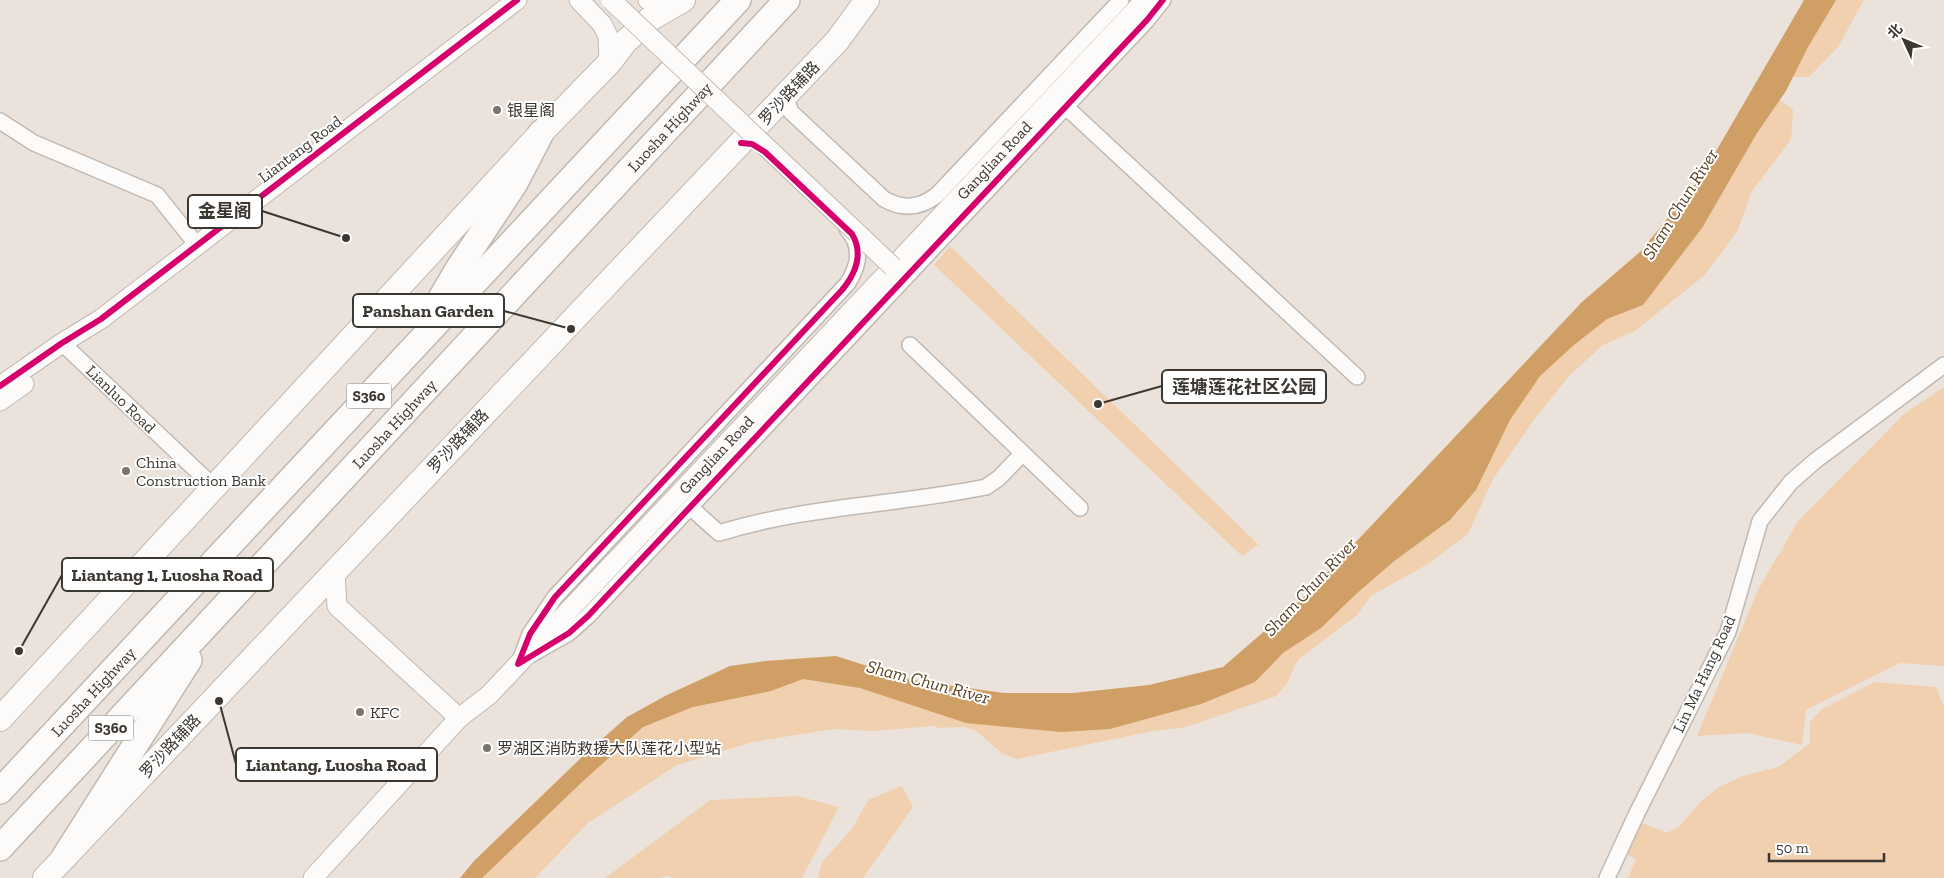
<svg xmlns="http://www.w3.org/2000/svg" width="1944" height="878" font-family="'Zilla Slab','Noto Sans SC',serif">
<rect width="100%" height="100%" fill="#ebe3db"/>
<path fill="#f0d0ae" d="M1829,0H1864L1838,47L1809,77H1783Z
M1775,96L1793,110L1791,140L1752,191L1738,230L1705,275L1635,331L1603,345L1570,375L1536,417L1493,479L1468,534L1428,564L1371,596L1357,615L1298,660L1286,685L1276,696L1186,727L1153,731L1017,759L1003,754L976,731L964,727L935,728L940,723L935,726L874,731L833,729L753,742L677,765L588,823L535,878H468L661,711L784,671L960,706L1203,691L1398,515L1614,303Z
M950,246L1258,544H1259L1242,556L934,265Z
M1944,387V666L1900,663L1806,710L1802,745L1747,733L1697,736L1758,590L1798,521L1904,414Z
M1875,682L1936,687L1944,707V878H1628L1636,859L1626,854L1640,822L1667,833L1680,826L1699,803L1719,787L1742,776L1778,767L1810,743V722L1822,709Z
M902,786L913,807L863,878H818L822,862L852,829L868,800Z
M797,796L839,807L802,878H671V876L656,878H605L710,800Z"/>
<path fill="#cf9f66" d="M1804,0H1836L1808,47L1786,91L1757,133L1702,228L1643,305L1607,319L1574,345L1540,376L1510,420L1476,490L1450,520L1393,562L1355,595L1321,628L1283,653L1255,682L1201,704L1110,729L1061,732L966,723L860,688L803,679L771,691L693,707L643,727L581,783L482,878H460L474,861L583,756L627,717L667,695L730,666L765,661L836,656L911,680L1004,693H1073L1149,685L1223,667L1305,596L1582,302L1641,251L1701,177Z"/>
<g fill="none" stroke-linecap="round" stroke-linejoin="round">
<defs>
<path id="minor" d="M785,97L791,112L884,199C903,210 920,208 937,195L1121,0
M1066,107L1357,377
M0,121L34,143L157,195L197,245
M62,343L215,488
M910,345L1080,508
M690,507L719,533C806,506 897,505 986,487L999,478L1022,454
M532,654L569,633L588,616L1147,20L1163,0
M521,658L530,634L555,597L848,283C859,265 863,246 847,229
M1607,878L1637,813L1728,632L1760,521L1791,482L1815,461L1944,365"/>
<g id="tertiary">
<path d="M579,0L602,24L608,36L609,63"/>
<path d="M648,0L676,5"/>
<path d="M0,386L62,343L101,319L517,0"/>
<path d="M0,401L24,384"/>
<path d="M335,572L337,606L459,718"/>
<path id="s1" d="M313,878L459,718L489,695L1145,0"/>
</g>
<path id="primary" d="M0,719L541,133L609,63L625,42L650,19L683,0
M45,878L837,41L867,0"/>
<g id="trunk">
<path d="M431,315L458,269L515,183L541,133"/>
<path id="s2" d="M0,791L738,0"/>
<path id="s3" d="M0,848L787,0"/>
<path d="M65,856L189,660"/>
</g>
</defs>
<use href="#minor" stroke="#c0b9b3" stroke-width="18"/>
<use href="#tertiary" stroke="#c0b9b3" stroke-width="21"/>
<use href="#primary" stroke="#c0b9b3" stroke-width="26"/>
<use href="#trunk" stroke="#c0b9b3" stroke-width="28"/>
<use href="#minor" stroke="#fcfbfa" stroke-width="15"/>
<use href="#tertiary" stroke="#fcfbfa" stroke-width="19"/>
<use href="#primary" stroke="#fcfbfa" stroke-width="24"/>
<use href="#trunk" stroke="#fcfbfa" stroke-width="25"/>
<defs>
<path id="tertiary-bridge" d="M611,0L893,267"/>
</defs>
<use href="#tertiary-bridge" stroke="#c0b9b3" stroke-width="21" stroke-linecap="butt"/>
<use href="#tertiary-bridge" stroke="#fcfbfa" stroke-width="19"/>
<defs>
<path id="cycleway" d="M741,143L752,144L765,152L852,234C864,254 856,273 842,290L555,597L530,634L518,664L569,633L588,616L1147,20L1163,0
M0,386L62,343L101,319L517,0"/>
</defs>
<use href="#cycleway" stroke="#fff" stroke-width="9"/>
<use href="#cycleway" stroke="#d6006c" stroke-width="6"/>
</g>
<g fill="#79736c" stroke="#fff" stroke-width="2">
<circle cx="497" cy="110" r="5"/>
<circle cx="126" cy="471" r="5"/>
<circle cx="360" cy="712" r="5"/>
<circle cx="487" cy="748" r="5"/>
</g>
<g text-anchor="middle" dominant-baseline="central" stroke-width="4" stroke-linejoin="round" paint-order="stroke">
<g fill="#fff" stroke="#76736f" stroke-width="1">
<rect x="346.5" y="383.5" width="45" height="25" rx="4"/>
<rect x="88.5" y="715.5" width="45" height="25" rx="4"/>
</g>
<g font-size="15" font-weight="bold" fill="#3c3731">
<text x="369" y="396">S360</text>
<text x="111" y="728">S360</text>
</g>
<g font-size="16" fill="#3c3731" stroke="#fff">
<text transform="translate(789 93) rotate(-47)">罗沙路辅路</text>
<text stroke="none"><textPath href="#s3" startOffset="984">Luosha Highway</textPath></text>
<text transform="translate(300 149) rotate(-37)">Liantang Road</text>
<text stroke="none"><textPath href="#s1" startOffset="990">Ganglian Road</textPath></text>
<text transform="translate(121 399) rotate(44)">Lianluo Road</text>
<text stroke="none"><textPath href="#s3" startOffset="579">Luosha Highway</textPath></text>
<text transform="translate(458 441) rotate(-47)">罗沙路辅路</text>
<text stroke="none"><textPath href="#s1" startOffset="585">Ganglian Road</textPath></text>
<text transform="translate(1704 674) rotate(-65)">Lin Ma Hang Road</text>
<text stroke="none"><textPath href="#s2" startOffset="136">Luosha Highway</textPath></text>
<text transform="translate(170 746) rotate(-47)">罗沙路辅路</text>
</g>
<g font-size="16" fill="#3c3731" stroke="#fff" text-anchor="start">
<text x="507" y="110">银星阁</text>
<text x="136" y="462">China<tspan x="136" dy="18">Construction Bank</tspan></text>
<text x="370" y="712">KFC</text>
<text x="497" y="748">罗湖区消防救援大队莲花小型站</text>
</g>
<g font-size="18" font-style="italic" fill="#5b3f1f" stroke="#fff">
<text transform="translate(1680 204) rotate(-58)">Sham Chun River</text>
<text transform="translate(1310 587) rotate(-47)">Sham Chun River</text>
<text transform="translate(928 682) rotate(15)">Sham Chun River</text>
</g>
</g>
<path fill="none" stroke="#3c3731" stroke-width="2" d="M346 238L262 211M571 329L504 311M1098 404L1162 386M19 651L62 575M219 701L236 764"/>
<g fill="#3c3731" stroke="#fff" stroke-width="2">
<circle cx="346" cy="238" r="5"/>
<circle cx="571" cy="329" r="5"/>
<circle cx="1098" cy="404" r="5"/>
<circle cx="19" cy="651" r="5"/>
<circle cx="219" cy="701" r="5"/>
</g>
<g fill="#fff" stroke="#3c3731" stroke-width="2">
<rect x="188" y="195" width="74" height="33" rx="5"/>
<rect x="353" y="294" width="151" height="33" rx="5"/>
<rect x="1162" y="370" width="164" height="33" rx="5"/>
<rect x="62" y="558" width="211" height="33" rx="5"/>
<rect x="236" y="748" width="201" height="33" rx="5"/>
</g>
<g font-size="18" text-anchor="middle" font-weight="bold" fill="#3c3731">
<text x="225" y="217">金星阁</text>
<text x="428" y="317">Panshan Garden</text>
<text x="1244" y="393">莲塘莲花社区公园</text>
<text x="167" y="581">Liantang 1, Luosha Road</text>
<text x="336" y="771">Liantang, Luosha Road</text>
</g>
<g transform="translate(1904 40) rotate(314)" stroke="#ffffff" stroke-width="4" paint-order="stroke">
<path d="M0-4L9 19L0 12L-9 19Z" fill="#3c3731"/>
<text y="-8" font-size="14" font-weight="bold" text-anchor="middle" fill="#3c3731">北</text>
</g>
<path d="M1769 853v8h115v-8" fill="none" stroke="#3c3731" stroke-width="2.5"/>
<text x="1776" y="853" font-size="15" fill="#3c3731" stroke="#ffffff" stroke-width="4" paint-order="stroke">50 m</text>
</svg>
